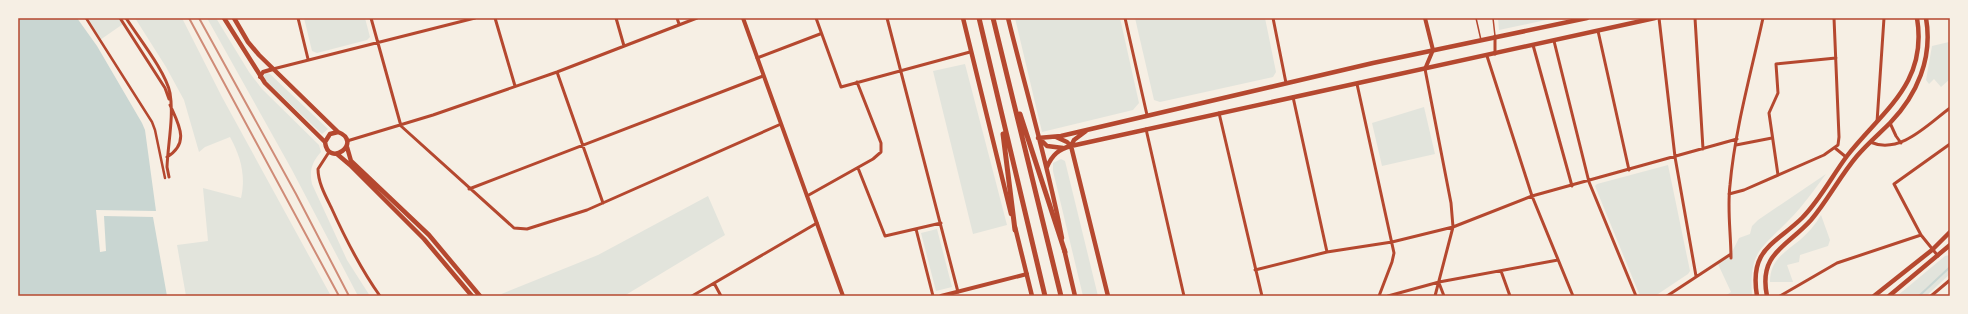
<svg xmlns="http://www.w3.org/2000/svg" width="1968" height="314" font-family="'Sofia Sans Condensed',sans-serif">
<rect width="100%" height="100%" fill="#f6efe4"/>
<path fill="#e2e4dc" d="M86,18H119L123,24L100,40Z
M135,18H182L222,97L331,296H186L177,245L208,241L203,188L241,198C246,176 241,157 230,137L205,147L199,152L184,100L166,67Z
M207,18H216L249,72L262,89L319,145L321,152C312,162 309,171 312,184L347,260L370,296H358L292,170Z
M304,18H365L370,37L367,40L317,53L312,51Z
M1015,18H1120L1139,103L1133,110L1042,132Z
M1135,18H1265L1276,72L1273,77L1160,102L1154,100Z
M1498,18H1555L1499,30Z
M1949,42L1950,79L1941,87L1934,79L1929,84L1926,80L1932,46Z
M965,64L1007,225L973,234L933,71Z
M267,73L270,74L328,129L322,134L265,80L264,75Z
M1424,107L1435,154L1382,166L1372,123Z
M1061,159L1065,161L1098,296H1083L1053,171V163Z
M1668,165L1690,271L1688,274L1655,296H1640L1595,186L1597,184Z
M1826,174C1814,190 1803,206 1789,220C1761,249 1749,251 1752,296H1725L1731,292L1717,262L1731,254L1739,238L1750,234L1752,226L1758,220Z
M708,196L725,235L624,296L499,295L598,255Z
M1821,215L1830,240L1828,246L1800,255L1799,262L1787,265L1793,282H1770C1770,260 1785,252 1800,240C1808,233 1815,225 1821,215Z
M937,229L952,287L936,291L921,233Z
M1950,255V274L1926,296H1897L1945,256Z"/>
<path fill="#c9d6d2" d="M18,18H77L97,46L142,123L145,130L156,211L96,210L100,252L106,251L104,216L153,217L167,296H18Z"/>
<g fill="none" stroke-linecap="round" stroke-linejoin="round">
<path stroke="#c9d6d2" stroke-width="2" d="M1919,296L1950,267"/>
<path stroke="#b5482f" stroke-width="1.5" d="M1476,18L1481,40
M1493,18L1495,36"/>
<path stroke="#b5482f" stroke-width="2.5" d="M86,18L152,122L155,130L165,178"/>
<path stroke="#b5482f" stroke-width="3" d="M120,18L165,88L169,99
M126,18C138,37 166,72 170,93C174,116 168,143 167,167L169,177
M298,18L308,59
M371,18L401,126L514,228L527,229L587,210L781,124
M495,18L515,86
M616,18L624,46
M677,18L679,24
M816,18L841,87L970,52
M887,18L958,292
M1125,18L1147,115
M1273,18L1286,83
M1659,18L1675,157L1696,276
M1695,18L1703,149
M1598,31L1629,170
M1495,36V54
M1554,41L1589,182L1636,296
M1533,45L1572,186
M1487,56L1532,196L1573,296
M757,58L820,34
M273,69L475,18
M1425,69L1451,203L1453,227L1435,296
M557,72L603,203
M1357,84L1394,253L1392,262L1379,296
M1293,97L1327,252
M1219,113L1262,296
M1877,122L1884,18
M1890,123L1896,136L1901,143
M1146,129L1184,296
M347,141L433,115L557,72L697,18
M1870,142C1900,155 1927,125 1950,108
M1736,145L1772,138
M1835,148L1846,157
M329,152L318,169C318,182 325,195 331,207C345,238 360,268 380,296
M167,157C190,143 179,125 170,105
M858,168L885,236L941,223
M1778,175L1769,113L1778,93L1776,64L1836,58
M469,189L763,76
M1729,194L1744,190L1824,155L1838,145L1839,137L1834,18
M807,196L873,159L881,152V143L857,82
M916,229L933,296
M1938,256L1921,235L1894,184L1950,144
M1731,258C1731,234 1727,209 1730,185C1735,129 1751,73 1763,18
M1255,270L1327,252L1392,242L1453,227L1532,196L1737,139
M1501,271L1510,296
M714,283L721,296
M1439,283L1444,296
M692,296L817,223
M1388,296L1439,282L1558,260
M1667,296L1731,254
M1780,296L1837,263L1921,235
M1931,296L1950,280"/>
<path stroke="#b5482f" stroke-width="4" d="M743,18L843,296
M1425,69L1433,50L1425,18
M260,77L263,72L273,69
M941,296L1027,274"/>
<path stroke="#b5482f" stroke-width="4.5" d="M224,18L265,83L325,142C328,169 364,142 338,132L330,134L325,142
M234,18L248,42L259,55L338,132
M963,18L1011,214
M1008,18C1026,91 1048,164 1062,238
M1056,137L1067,142L1071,146L1108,296
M1038,138L1061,136L1373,63L1587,18
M1040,139L1047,146L1063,148
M1071,146L1074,140L1086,131
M347,147L351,161L429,235L480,296
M337,154L350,165L424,239L472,296
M1047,167C1052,155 1059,149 1071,146L1655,18
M1015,227L1032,296
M1064,249L1075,296
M1757,296C1749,249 1774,245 1802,218C1820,200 1832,176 1847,156C1882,111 1928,84 1917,18
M1767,296C1758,253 1787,247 1811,220C1828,200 1840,176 1857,156C1867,144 1879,134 1890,123C1917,95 1933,58 1926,18
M1874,296L1932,250L1950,232
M1889,296L1950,245"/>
<path stroke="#b5482f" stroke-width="5" d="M979,18L1045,296
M993,18L1061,296
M1020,114L1065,252
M1003,134L1015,230"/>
<path stroke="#cf8b77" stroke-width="2" d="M189,18L339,296
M199,18L296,194L349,296"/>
</g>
<rect width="1968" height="314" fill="none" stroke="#f6efe4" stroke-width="38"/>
<rect x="19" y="19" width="1930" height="276" fill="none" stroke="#b5482f" stroke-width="1.5"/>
</svg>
